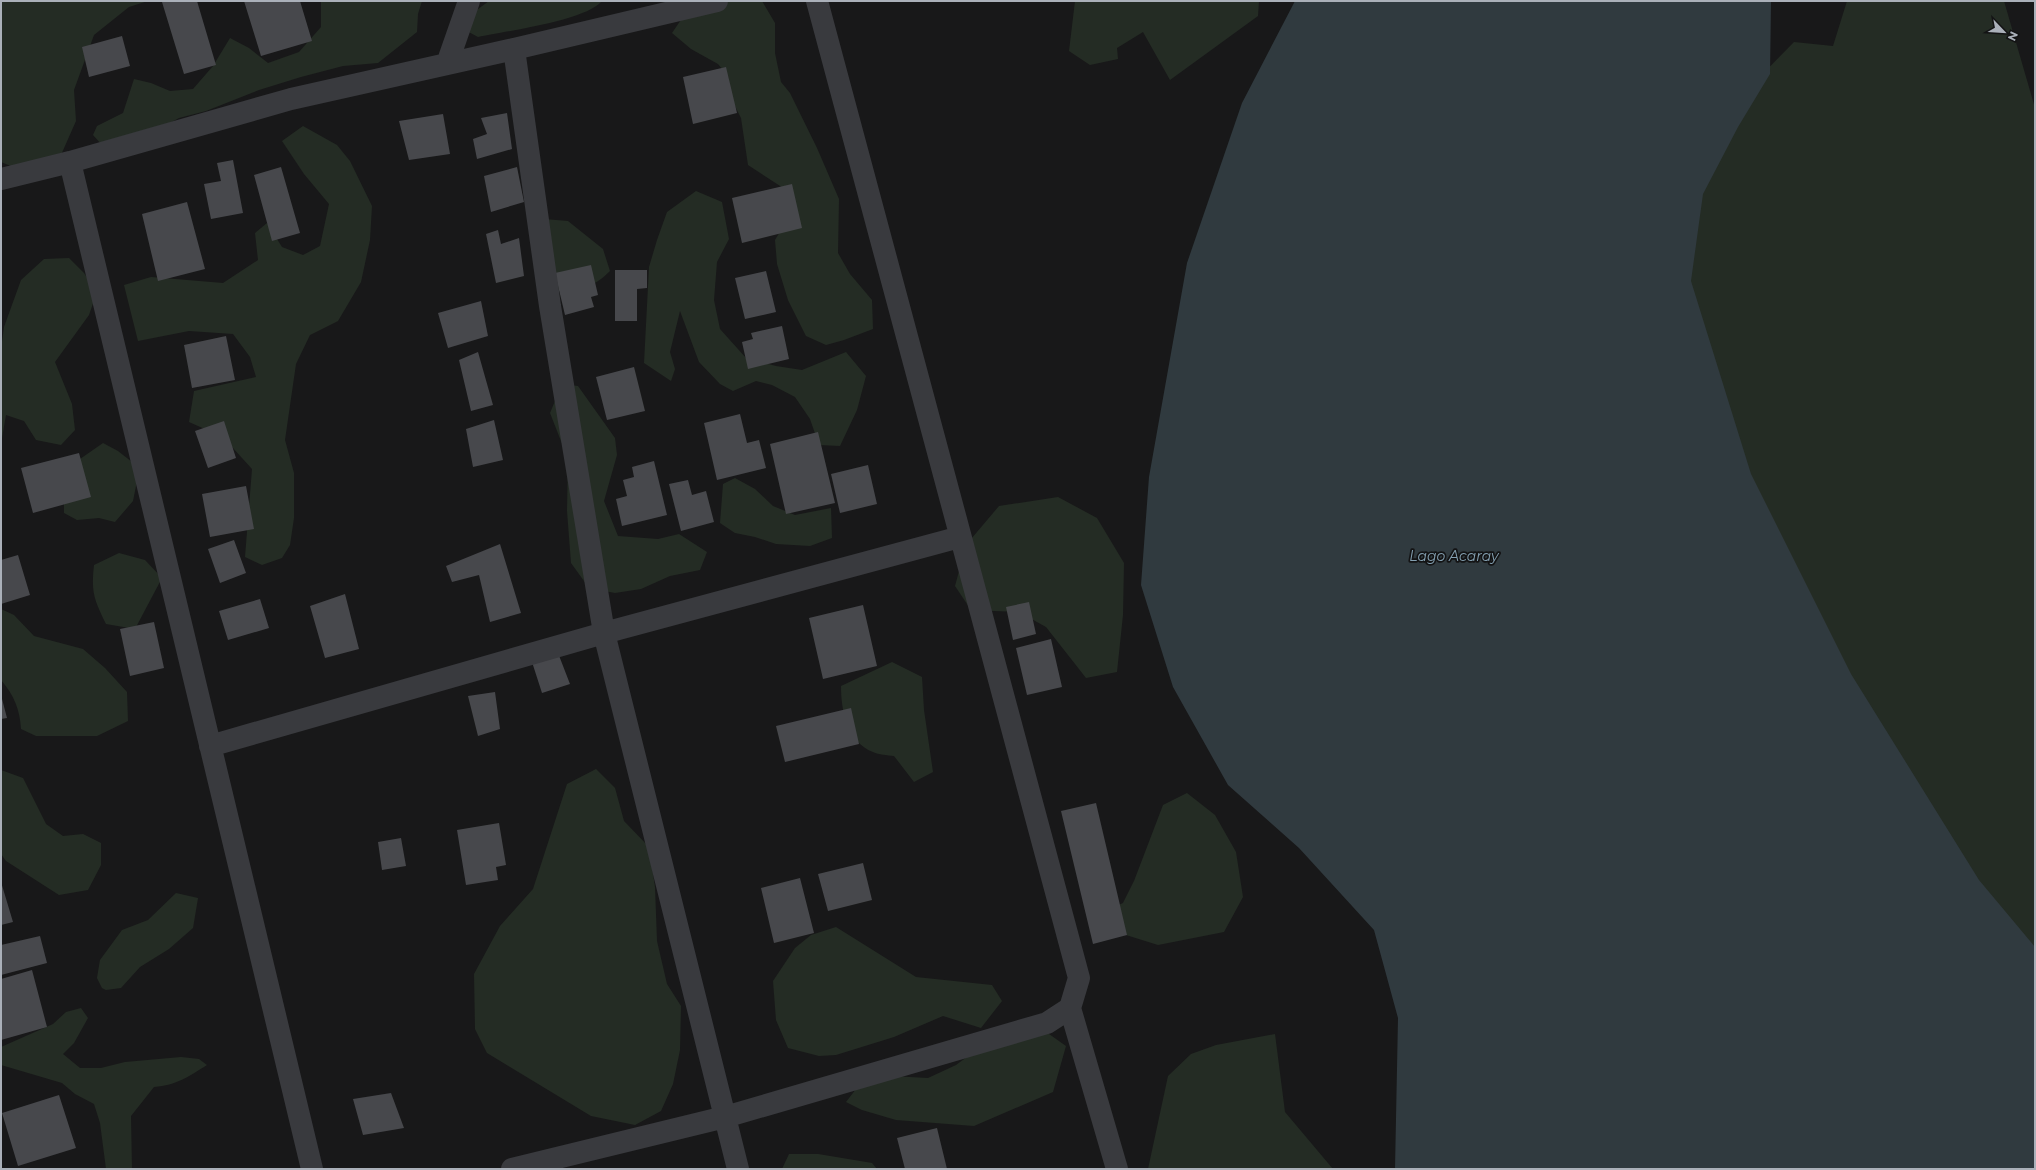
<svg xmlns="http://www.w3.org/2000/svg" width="2036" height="1170" font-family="Montserrat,sans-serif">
<rect width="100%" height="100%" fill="#181819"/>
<path fill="#242c24" d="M1,1H148L129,7L94,35L74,90L76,121L57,164L23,171L1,162Z
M321,1H422L418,14L417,32L378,63L343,66L301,77L259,90L206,111L179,118L135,142L102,145L93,135L97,126L123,113L134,79L151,83L170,91L193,89L213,66L230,38L249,48L268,63L299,52L321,27Z
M489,1H602C585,21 506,31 478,37L465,30L474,12Z
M701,1H762L775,23V53L781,82L790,93L817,148L839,199L838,253L850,274L872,300L873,329L844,340L826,345L806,336L788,300L777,264L775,240L790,215L794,195L748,165L741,118L732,100L728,76L718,64L691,49L672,33L689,8Z
M1075,1H1259L1258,16L1170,80L1143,32L1117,48L1118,59L1090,65L1069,51Z
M1847,1H2004L2035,108V951L1906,834L1693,349L1683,159L1735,102L1794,42L1833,46Z
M303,126L337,145L350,161L372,206L370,240L361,282L338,321L310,335L296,364L285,440L294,473V518L290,545L282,558L262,565L245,557L252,469L232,447L216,434L189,422L194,391L256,377L250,357L233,334L189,331L138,341L124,285L151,277L223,283L258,260L255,233L267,223L282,247L303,255L320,246L329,204L304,174L282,141Z
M696,191L722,202L729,239L717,262L714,300L720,329L746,358L776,366L802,370L846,352L866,376L857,410L840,446L819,445L810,419L795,397L772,385L756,381L733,391L720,384L699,362L680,311L670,352L675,369L671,381L644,363L649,267L657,240L667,212Z
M544,219L568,221L603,249L610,271C591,290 583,287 558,291Z
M69,258L84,273L97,292L89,315L55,362L72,404L75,430L61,445L36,440L24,421L6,415L1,444V349L4,327L21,280L44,259Z
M562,384L578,386L615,438L617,455L604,501L618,536L658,539L679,534L707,552L700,570L670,576L641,589L615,593L589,588L571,563L567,511L568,459L550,413Z
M103,443L118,451L132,462L137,481L133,501L115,522L99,518L77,520L64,513V500L80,459Z
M735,478L755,489L773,506L795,515L831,508L832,538L810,546L776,544L755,537L735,533L720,523L723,484Z
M1058,497L1097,518L1124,563L1123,615L1117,672L1086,678L1046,627L1019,612L971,610L955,586L966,545L999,506Z
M119,553L145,560L162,578L135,629L106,624C94,599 91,593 94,565Z
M1,609L14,615L34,636L83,649L105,668L127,692L128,721L97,736H36L21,729C20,710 14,695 1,680Z
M892,662L922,677L924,710L933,772L914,782L894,756C887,755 879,755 873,752C847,742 841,711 841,686Z
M596,769L615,788L624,821L649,847L655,887L657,941L667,984L681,1006L680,1050L673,1084L661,1111L635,1125L591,1116L487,1053L475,1029L474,974L500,926L533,889L567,784Z
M1,770L23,778L46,824L63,836L83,834L101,843V865L88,890L59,895L6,861L1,854Z
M1187,793L1215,815L1236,852L1243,897L1224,932L1158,945L1126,935L1116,906L1123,903L1134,881L1163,805Z
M176,893L198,898L193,928L169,949L140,967L121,988L106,990L102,988L97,978L100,960L122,930L148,920Z
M836,927L916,977L992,985L1002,1001L981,1028L943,1016L894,1037L836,1055L819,1056L788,1048L776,1020L773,981L795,948L811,935Z
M81,1008L88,1018L74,1043L63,1054L80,1068H101L125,1062L181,1057L199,1059L207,1065C188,1077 177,1085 154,1087L131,1116L132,1169H106L100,1123L94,1104L75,1094L62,1083L1,1065V1047L53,1024L66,1012Z
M1032,1022L1066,1046L1053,1092L974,1126L896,1120L862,1110L846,1102L856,1089L891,1076L928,1078L956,1065L991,1039Z
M1275,1034L1285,1112L1333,1169H1148L1168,1076L1191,1054L1216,1045Z
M789,1154H818L872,1163L877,1169H782Z"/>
<path fill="#303a3f" d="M1295,1H1771L1770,74L1738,127L1703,194L1691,281L1751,474L1851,674L1979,880L2035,947V1169H1395L1398,1018L1374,930L1299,848L1228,785L1173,687L1141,585L1149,477L1187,263L1242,103Z"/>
<path fill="#47484c" d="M164,1H197L216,65L184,74L162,2Z
M244,1H300L312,41L261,56Z
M122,36L130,66L89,77L82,47Z
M726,67L737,113L693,124L683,77Z
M507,113L512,149L477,159L473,139L487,134L481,118Z
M443,114L450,154L409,160L399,121Z
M233,160L243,213L211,219L204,184L221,181L217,163Z
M281,167L300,233L272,241L254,175Z
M517,167L524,202L491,212L484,176Z
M792,184L802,228L742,243L732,198Z
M187,202L205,269L158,281L142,214Z
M498,230L501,244L519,238L524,276L496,283L486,234Z
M591,265L598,295L591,297L594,307L565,315L555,273Z
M615,270H647V288L637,289V321H615Z
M766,271L776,312L745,319L735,278Z
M481,301L488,336L448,348L438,313Z
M782,326L789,359L748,369L742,342L753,339L751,333Z
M226,336L235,380L192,388L184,345Z
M478,352L493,405L471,411L459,360Z
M634,367L645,411L607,420L596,377Z
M740,414L747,443L759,440L766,468L717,480L704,423Z
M494,420L503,460L473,467L466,429Z
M224,421L236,458L208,468L195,431Z
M818,432L835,503L786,514L770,444Z
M79,453L91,497L33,513L21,468Z
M654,461L667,515L622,526L616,499L627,496L623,480L634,477L632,467Z
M868,465L877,504L840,513L831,474Z
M688,480L692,495L706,491L714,522L681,531L669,484Z
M246,486L254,529L210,537L202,494Z
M234,540L246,573L220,583L208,549Z
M500,544L521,613L490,622L479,575L452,582L446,566Z
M18,555L30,595L1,604V560Z
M345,594L359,649L325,658L310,606Z
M260,599L269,628L228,640L219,611Z
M1029,602L1036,634L1013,640L1006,607Z
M863,605L877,666L823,679L809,618Z
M154,622L164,668L130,676L120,629Z
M1051,639L1062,687L1027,695L1016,648Z
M558,653L570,684L542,693L532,662Z
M495,692L500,729L478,736L468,696Z
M1,695L7,718L1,719Z
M851,708L859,744L785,762L776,726Z
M1096,803L1127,935L1093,944L1061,811Z
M499,823L506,865L496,867L498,880L466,885L457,830Z
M401,838L406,866L382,870L378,842Z
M863,863L872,900L828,911L818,874Z
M800,878L814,933L774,943L761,888Z
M1,882L13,922L1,925Z
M40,936L47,963L1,975V945Z
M32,970L47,1027L1,1040V979Z
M391,1093L404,1128L363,1135L353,1099Z
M59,1095L76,1148L18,1166L2,1113Z
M937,1128L947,1169H905L897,1138Z"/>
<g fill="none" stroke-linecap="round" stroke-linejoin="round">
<path stroke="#393a3e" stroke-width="22" d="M514,49L550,306L604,633L738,1169
M447,64L469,1
M70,162L312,1169
M1,179L70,162L291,99L514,49L717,1
M210,746L604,633L960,537
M1070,1008L1117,1169
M512,1169L725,1117L1047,1023L1070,1008L1079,978L817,1"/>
</g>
<g text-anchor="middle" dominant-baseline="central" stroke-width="3.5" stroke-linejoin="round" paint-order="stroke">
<g font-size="14" font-style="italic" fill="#84a0b1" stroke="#131314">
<text x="1454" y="556">Lago Acaray</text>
</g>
</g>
<rect width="2036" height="1170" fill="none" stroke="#aab0b9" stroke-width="4"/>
<g transform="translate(2004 32) rotate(115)" stroke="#131314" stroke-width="3" paint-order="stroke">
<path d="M0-3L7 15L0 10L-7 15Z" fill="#aab0b9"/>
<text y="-6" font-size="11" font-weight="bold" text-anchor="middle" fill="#aab0b9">N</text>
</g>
</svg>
